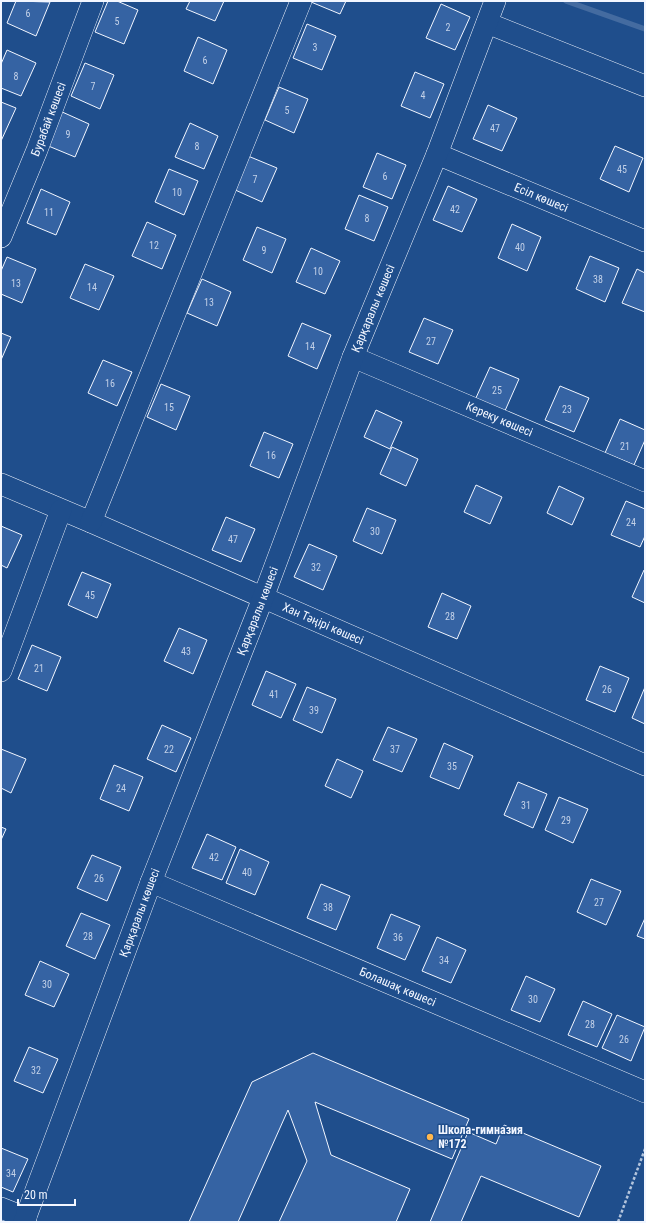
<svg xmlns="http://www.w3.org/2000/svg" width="646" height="1223" font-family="'Roboto Condensed',sans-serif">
<rect width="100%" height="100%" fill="#1f4e8c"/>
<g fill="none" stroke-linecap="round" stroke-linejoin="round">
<path stroke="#446ba0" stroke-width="5.5" d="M566,1L645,29"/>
</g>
<path fill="#3563a3" stroke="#f2f6ff" d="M16,1L50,2L36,36L7,23Z
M108,1H117L138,10L124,44L95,32Z
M190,1H224L215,21L186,9Z
M312,1H346L340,14L311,2Z
M441,4L470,17L455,50L426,38Z
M307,24L336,36L322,70L293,58Z
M198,37L227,50L213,84L184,71Z
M7,50L36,63L21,96L1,88V64Z
M85,63L114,75L100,109L71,96Z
M415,72L444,84L430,118L401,106Z
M279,87L308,99L294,133L265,120Z
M1,102L16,108L1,141Z
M488,105L517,118L502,151L473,139Z
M60,111L89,124L75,157L46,145Z
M190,123L218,136L204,169L175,157Z
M615,146L643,158L629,192L600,179Z
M377,153L406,165L392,199L363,187Z
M248,156L277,168L262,202L233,189Z
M169,169L198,181L184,215L155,202Z
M448,186L477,199L462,232L433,220Z
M41,189L70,202L56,235L27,223Z
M359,195L388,207L374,241L345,229Z
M147,222L176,235L162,269L132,256Z
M512,224L541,237L527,271L498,258Z
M257,227L286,239L272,273L243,260Z
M311,248L340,261L325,294L296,282Z
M590,256L619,268L605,302L576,289Z
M7,257L36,269L22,303L1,294V271Z
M85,264L114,276L99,310L70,298Z
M637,269L645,273V312L622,303Z
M202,279L231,292L217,326L187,313Z
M424,318L453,330L438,364L409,352Z
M302,323L331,335L317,369L288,356Z
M1,333L11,337L1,360Z
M103,360L132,372L117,406L88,393Z
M490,367L519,379L504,413L475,400Z
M161,384L190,396L176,430L147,417Z
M560,386L589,398L574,432L545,420Z
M376,410L402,422L390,449L364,437Z
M620,419L645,430V440L634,465L605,453Z
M264,432L293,444L279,478L250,466Z
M392,447L418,459L406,486L380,474Z
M476,485L502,497L490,524L464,512Z
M559,486L584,498L572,525L547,513Z
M626,501L645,509V536L640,547L611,535Z
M367,508L396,520L382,554L353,541Z
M226,517L255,529L241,562L212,550Z
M1,526L22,535L7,568L1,565Z
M309,544L337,556L323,590L294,577Z
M644,570L645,571V603L632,597Z
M82,572L111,584L97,618L68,605Z
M442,593L471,606L457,639L428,627Z
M179,628L207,640L193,674L164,661Z
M32,645L61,657L47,691L18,679Z
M600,666L629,678L615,712L586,700Z
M266,671L296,684L281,718L252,705Z
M307,687L336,699L322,733L293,720Z
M645,687V724L632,718Z
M162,725L191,738L176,772L147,759Z
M388,727L417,739L402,772L373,760Z
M444,743L473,756L459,789L430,777Z
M1,749L26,759L11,793L1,788Z
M337,759L363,771L351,798L325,786Z
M114,765L143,777L129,811L100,799Z
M518,782L547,794L533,828L504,815Z
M559,797L588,809L573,843L545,830Z
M1,827L6,829L1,840Z
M207,834L236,847L222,880L192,868Z
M240,849L269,862L255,895L226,883Z
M92,855L121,867L107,901L77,888Z
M591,879L621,891L606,925L577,912Z
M321,884L350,896L336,930L307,918Z
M81,913L110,925L95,959L66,946Z
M391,914L420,926L405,960L377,948Z
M645,918V939L637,936Z
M437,937L466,950L451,983L422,971Z
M40,961L69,974L54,1007L25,995Z
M526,976L555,989L540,1022L511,1010Z
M583,1001L612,1014L597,1047L568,1035Z
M617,1015L645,1027L631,1061L602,1048Z
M29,1047L58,1059L43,1093L14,1081Z
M313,1053L469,1119L452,1159L315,1102L331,1155L410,1189L396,1222H279L307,1161L288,1110L238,1222H189L252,1082Z
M504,1125L601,1166L579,1217L481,1176L461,1222H430L468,1132L496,1144Z
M1,1148L28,1159L13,1192L1,1187Z"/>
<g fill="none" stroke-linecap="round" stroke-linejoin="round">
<defs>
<g id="minor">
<path d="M487,23L645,86"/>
<path id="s1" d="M437,154L645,241"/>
<path id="s2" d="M1,237L37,150L93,1"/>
<path id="s3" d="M353,357L645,481"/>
<path id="s4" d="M1,484L91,522L645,765"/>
<path d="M91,522L301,1"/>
<path d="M1,671L61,510"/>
<path id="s5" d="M151,882L645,1092"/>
<path d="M1,1208L26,1218"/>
<path id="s6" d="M24,1222L151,882L263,598L353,357L437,154L495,1"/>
</g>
</defs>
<use href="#minor" stroke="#f2f6ff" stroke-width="22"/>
<path stroke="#b3c4dc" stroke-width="2.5" stroke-dasharray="3 2" stroke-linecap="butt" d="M618,1222L645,1149"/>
<use href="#minor" stroke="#1f4e8c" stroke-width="21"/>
</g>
<circle fill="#ffb74d" stroke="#1f4e8c" stroke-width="1.5" cx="430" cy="1137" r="4"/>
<g text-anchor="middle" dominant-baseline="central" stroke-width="3" stroke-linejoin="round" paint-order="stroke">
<g font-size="10" fill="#c3d1e8">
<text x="28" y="13">6</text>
<text x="117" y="21">5</text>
<text x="448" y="27">2</text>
<text x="315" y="47">3</text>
<text x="205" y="60">6</text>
<text x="16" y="76">8</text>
<text x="93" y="86">7</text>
<text x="423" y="95">4</text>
<text x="287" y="110">5</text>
<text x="495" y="128">47</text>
<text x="68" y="134">9</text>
<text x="197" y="146">8</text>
<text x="622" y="169">45</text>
<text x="385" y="176">6</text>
<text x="255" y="179">7</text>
<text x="177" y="192">10</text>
<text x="455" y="209">42</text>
<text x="49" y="212">11</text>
<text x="367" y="218">8</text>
<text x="154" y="245">12</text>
<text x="520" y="247">40</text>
<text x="264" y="250">9</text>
<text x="318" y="271">10</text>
<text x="598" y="279">38</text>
<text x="16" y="283">13</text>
<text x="92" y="287">14</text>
<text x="209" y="302">13</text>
<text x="431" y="341">27</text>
<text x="310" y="346">14</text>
<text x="110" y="383">16</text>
<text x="497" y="390">25</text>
<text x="169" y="407">15</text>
<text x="567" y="409">23</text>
<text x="625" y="446">21</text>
<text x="271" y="455">16</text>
<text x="631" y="522">24</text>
<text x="375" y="531">30</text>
<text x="233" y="539">47</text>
<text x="316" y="567">32</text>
<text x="90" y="595">45</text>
<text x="450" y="616">28</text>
<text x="186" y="651">43</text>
<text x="39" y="668">21</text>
<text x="607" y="689">26</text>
<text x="274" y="694">41</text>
<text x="314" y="710">39</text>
<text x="169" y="749">22</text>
<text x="395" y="749">37</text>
<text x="452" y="766">35</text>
<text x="121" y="788">24</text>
<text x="526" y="805">31</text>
<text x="566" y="820">29</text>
<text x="214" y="857">42</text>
<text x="247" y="872">40</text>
<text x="99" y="878">26</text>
<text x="599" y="902">27</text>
<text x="328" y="907">38</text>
<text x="88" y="936">28</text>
<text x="398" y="937">36</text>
<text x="444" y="960">34</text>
<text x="47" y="984">30</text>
<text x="533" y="999">30</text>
<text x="590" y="1024">28</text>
<text x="624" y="1039">26</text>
<text x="36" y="1070">32</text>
<text x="11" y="1173">34</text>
</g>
<g font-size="12" fill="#f2f6ff" stroke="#1f4e8c">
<text stroke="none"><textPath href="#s2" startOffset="127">Бурабай көшесі</textPath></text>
<text stroke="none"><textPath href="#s1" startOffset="113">Есіл көшесі</textPath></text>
<text stroke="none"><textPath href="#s6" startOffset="978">Қарқаралы көшесі</textPath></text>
<text stroke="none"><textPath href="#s3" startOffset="159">Кереку көшесі</textPath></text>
<text stroke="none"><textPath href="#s6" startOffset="654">Қарқаралы көшесі</textPath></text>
<text stroke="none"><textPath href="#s4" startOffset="351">Хан Тәңірі көшесі</textPath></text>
<text stroke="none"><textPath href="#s6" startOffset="330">Қарқаралы көшесі</textPath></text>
<text stroke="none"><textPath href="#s5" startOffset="268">Болашақ көшесі</textPath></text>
</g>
<g font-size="12" font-weight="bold" fill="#f2f6ff" stroke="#1f4e8c" text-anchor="start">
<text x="438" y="1130">Школа-гимназия<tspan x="438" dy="14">№172</tspan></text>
</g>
</g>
<rect width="646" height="1223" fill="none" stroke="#f2f6ff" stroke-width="4"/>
<path d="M18 1199v6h57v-6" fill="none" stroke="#f2f6ff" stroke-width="2"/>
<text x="24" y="1199" font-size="12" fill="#f2f6ff" stroke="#1f4e8c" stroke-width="3" paint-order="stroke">20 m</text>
</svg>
